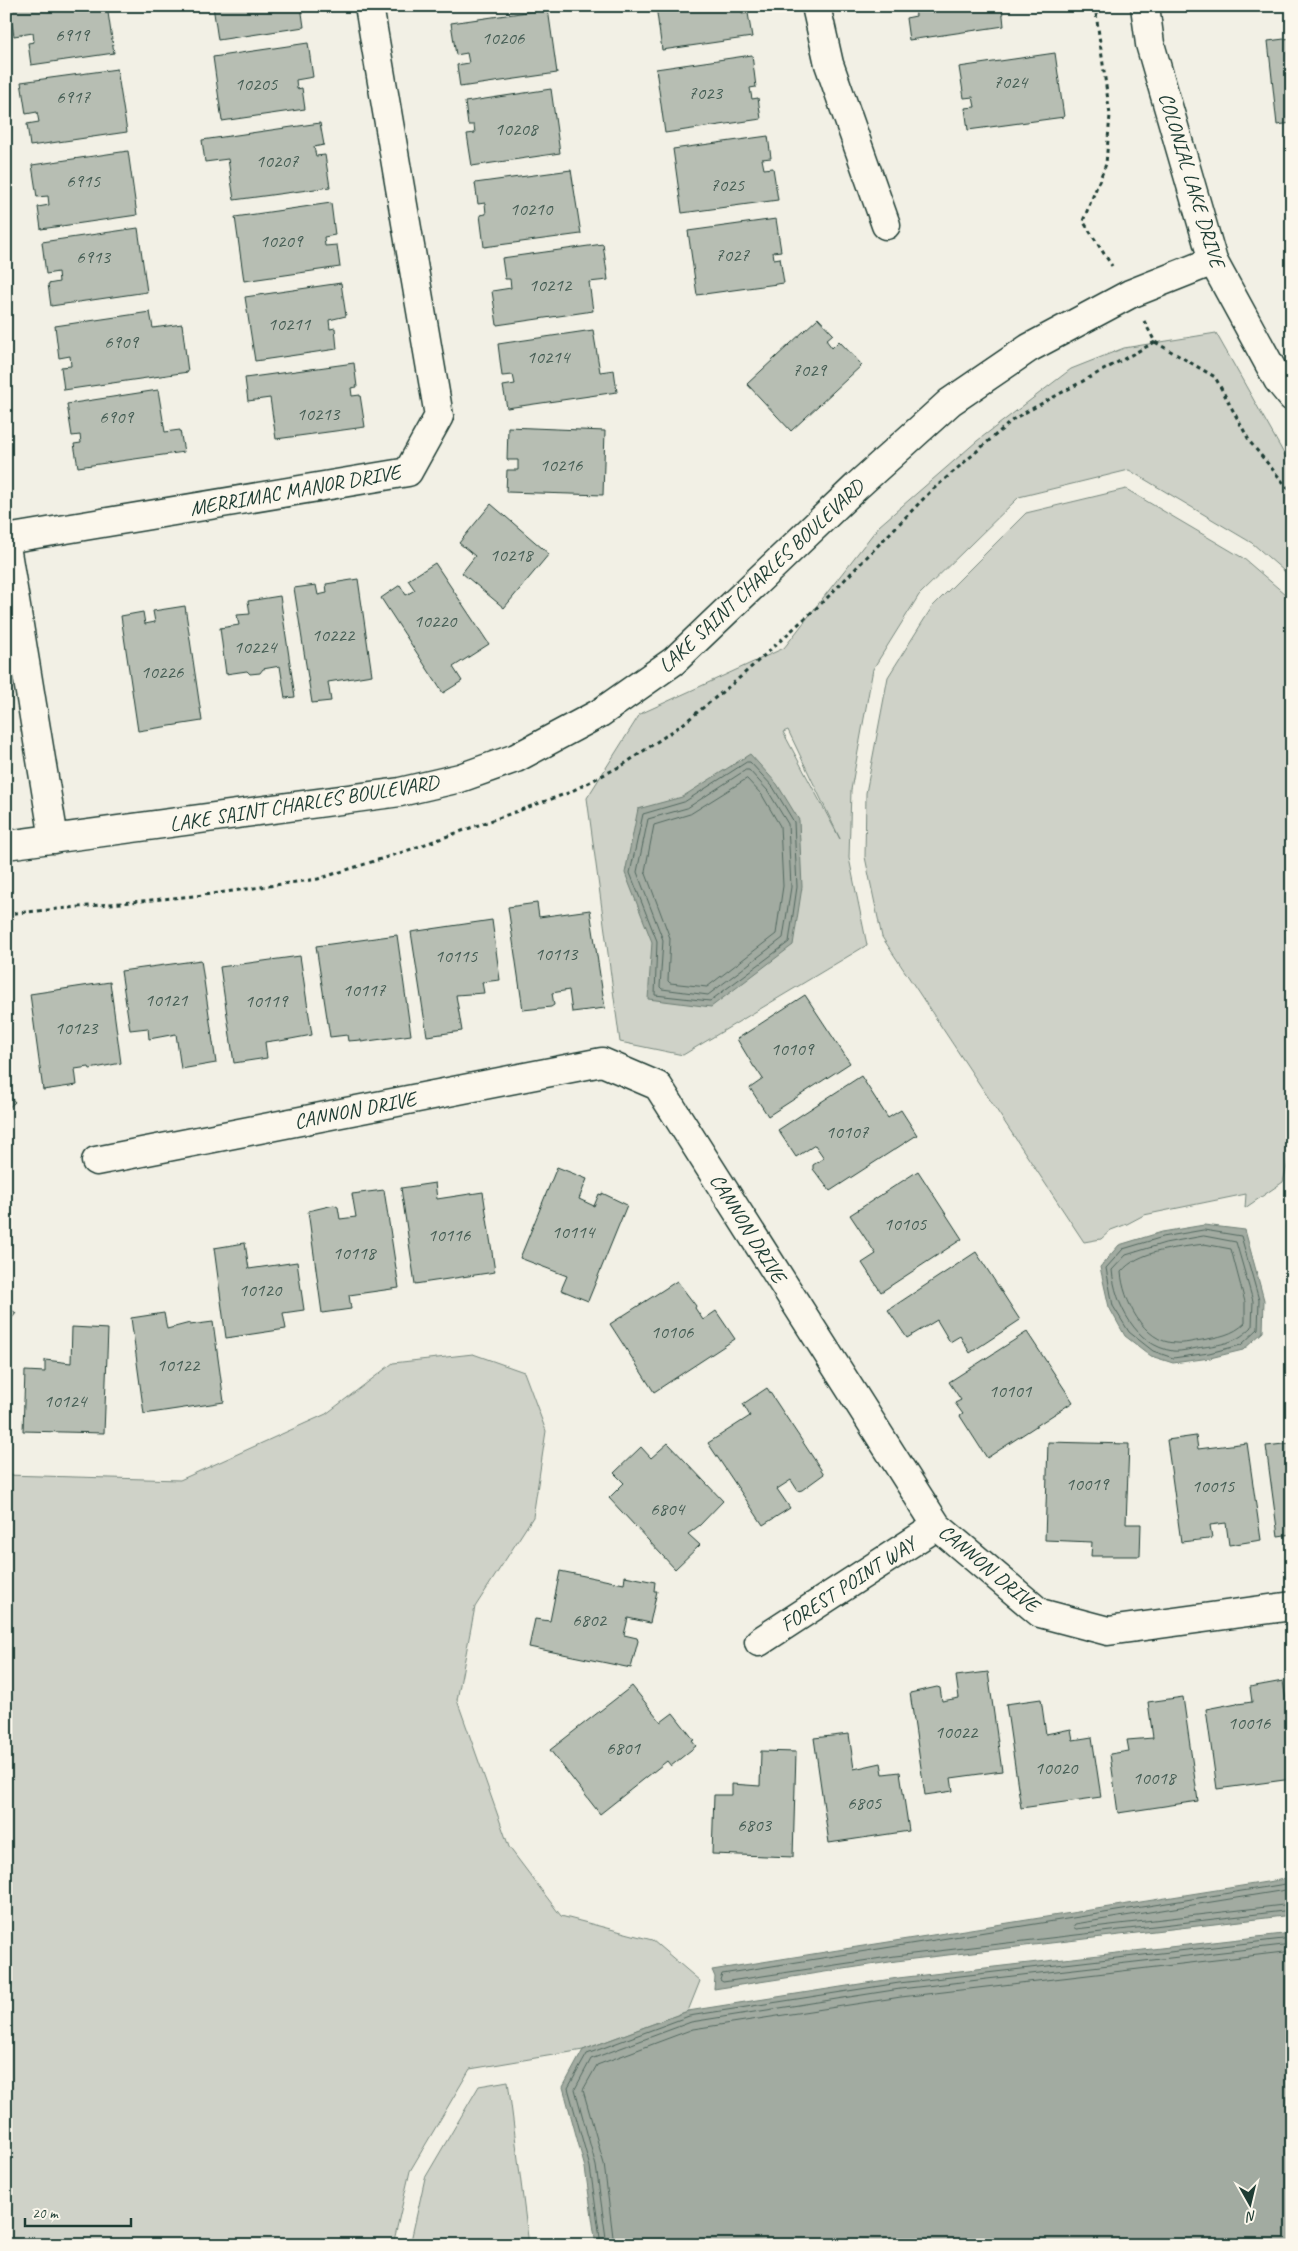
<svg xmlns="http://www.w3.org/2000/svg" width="1298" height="2251" font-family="Caveat,sans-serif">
<rect width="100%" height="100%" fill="#f2f0e5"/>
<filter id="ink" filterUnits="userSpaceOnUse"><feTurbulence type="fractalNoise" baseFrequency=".02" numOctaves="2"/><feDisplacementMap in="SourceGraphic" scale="10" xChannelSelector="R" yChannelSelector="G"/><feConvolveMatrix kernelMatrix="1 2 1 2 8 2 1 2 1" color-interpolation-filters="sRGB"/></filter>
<g filter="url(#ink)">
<path fill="#cfd2c8" stroke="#77887e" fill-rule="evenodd" d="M1216,333L1292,468V578L1252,543L1129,470L1019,497L919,595L873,669L851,790L849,858L867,945L683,1055L620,1042L587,798L640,714L784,648L879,526L977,441L1071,369L1124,348ZM788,730L840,839L783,732Z
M1126,489L1243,558L1292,600V1146L1283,1182L1245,1208L1246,1194L1144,1215L1127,1224L1111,1230L1101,1239L1084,1242L882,937L865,857L866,793L888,677L932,607L1026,513Z
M473,1354L524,1372L546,1431L533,1517L475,1607L457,1700L509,1847L561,1916L652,1940L700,1981L688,2011L583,2050L470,2069L410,2171L393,2245H6V1475L180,1480L326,1414L393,1363Z
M508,2081L529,2245H410L425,2178L479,2086Z"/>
<path fill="#a2aba1" stroke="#6e7f75" d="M750,754L777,784L799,820L802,887L793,945L711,1007L648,999L652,942L625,873L638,809L682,797Z
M1204,1225L1245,1230L1264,1300L1263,1332L1243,1350L1210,1358L1173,1363L1151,1356L1125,1336L1109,1307L1100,1267L1119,1245L1162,1232Z
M1292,1878V1915L896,1961L714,1989L715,1977L712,1970Z
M1292,1933V2245H596L585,2168L563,2087L583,2050L688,2011L898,1978Z"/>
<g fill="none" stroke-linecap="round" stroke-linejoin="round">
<path stroke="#536960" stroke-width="1" d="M747,762H750L773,787L794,822L797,887L789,942L710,1001L655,995L657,941L630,873L643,814L684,802Z
M746,770H749L768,791L788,824L791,887L783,938L708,995L662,989L660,987L663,940L637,872L648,819L687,808Z
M747,779L762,795L780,826L783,886L776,934L707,987L670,983L668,981L670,938L645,871L654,825L690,814Z
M1204,1230L1241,1236L1259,1300L1258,1329L1241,1345L1209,1353L1173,1358L1153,1351L1129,1332L1113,1306L1106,1268L1123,1249L1163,1237Z
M1204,1236L1236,1242L1253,1301L1252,1327C1237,1342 1225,1344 1204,1347C1194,1348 1182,1352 1173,1351C1136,1346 1115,1304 1112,1270L1126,1255L1165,1243Z
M1204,1244L1231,1249L1245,1302V1323C1233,1335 1218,1337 1202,1340C1194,1341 1184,1344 1176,1343C1143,1343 1123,1299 1121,1272C1139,1250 1177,1248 1204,1244Z
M1292,1883L722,1974L720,1980L723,1982L895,1956L1292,1910
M1292,1889L1075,1924L1073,1927L1076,1929L1292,1904
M601,2245L590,2167L568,2088L587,2054L689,2016L899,1983L1292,1938
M607,2245L596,2166L575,2089L591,2059L691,2022L900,1989L1292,1944
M614,2245L604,2164L583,2090L597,2065L693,2029L901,1997L1292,1951"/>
</g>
<path fill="#b7beb3" stroke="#1f3d34" d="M9,6H107L114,53L31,65L28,43L34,42L33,33L14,36Z
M213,6H301L304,27L218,40Z
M656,6H742V14L748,13L752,37L662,50Z
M915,6H1002L1004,26L909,40L906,18L916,16Z
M548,9L557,73L460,87L457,65L469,63L467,53L456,55L451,23Z
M1292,38V123L1277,125L1268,41Z
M308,43L313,77L296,80L297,89L302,88L305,109L222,121L213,57Z
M1055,53L1064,117L968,130L965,108L975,107L973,97L964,98L959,67Z
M752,55L756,87L750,88L752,99L758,98L761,119L665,133L656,69Z
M117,69L127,132L30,146L27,124L39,122L37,112L26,114L21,82Z
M551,89L560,153L472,166L467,134L475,133L474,125H468L465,102Z
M320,123L324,145L314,147L316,156L325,155L330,187L234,200L228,159L205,162L202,140Z
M768,136L771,158L762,159L764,169L773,168L778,200L682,213L673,149Z
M128,151L137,215L41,229L38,207L49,205L48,196L37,197L32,165Z
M571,170L581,234L484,247L480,215L486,214L485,203L478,204L475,183Z
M331,203L335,235L324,237L325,246L337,245L340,267L244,281L235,217Z
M776,219L781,251L773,252L774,259L780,258L784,283L697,295L688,231Z
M138,228L147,292L51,306L48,284L59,282L58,272L46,274L42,242Z
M603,244L608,280L589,282L593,311L497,325L492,291L511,288L510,279H505L502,258Z
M341,283L346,316L329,320L330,329L335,328L337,349L255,361L245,297Z
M150,312L153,328L182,324L188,372L64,390L61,367L71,366L70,356L59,358L55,326Z
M818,318L833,334L826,340L832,348L839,341L862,365L791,431L747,384Z
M593,330L600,372L614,370L617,392L507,408L503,386L515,384L513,375L502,376L498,344Z
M354,363L357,387L351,388L352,396L360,395L365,427L276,439L270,398L248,401L245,378Z
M158,390L165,432L180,430L184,452L78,467L74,444L81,443L80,435L72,436L67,404Z
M508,427L605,431L603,495L506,492L507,470H518V460H507Z
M491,504L549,554L504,608L462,573L475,556L459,543Z
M435,563L489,644L453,667L462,681L443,693L381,598L400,585L406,595L415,590L408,580Z
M358,579L372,675L328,682L331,701L312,703L294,588L316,585L318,595L327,593L326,584Z
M280,596L295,697L285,698L280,666L263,669L260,673L250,674L247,671L226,674L220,628L239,625L237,615L250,614L248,601Z
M185,606L202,721L138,731L121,616L143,612L145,624L155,622L153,611Z
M537,903L539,917L590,910L605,1008L572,1012L569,990L552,993L554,1005L551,1007L523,1010L508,907Z
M492,920L500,980L482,982L484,993L456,995L462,1031L427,1036L411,932Z
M397,935L411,1035L361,1042V1040L348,1041L347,1035L330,1037L316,946Z
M300,956L312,1035L280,1041L279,1040L265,1042L267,1058L234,1063L220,967Z
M201,960L216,1063L181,1069L176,1034L149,1039L148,1028L130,1030L121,971Z
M110,982L121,1063L90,1069L89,1067L75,1069L77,1085L43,1090L30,994Z
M805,995L850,1063L768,1116L750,1088L763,1079L755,1067H754L737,1039Z
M861,1076L888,1118L901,1110L917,1135L830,1191L813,1169V1165L824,1158L815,1145L796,1157L778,1130Z
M6,1092L15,1102L6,1110Z
M557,1167L587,1179L579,1199L594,1206L599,1194L602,1195V1193L627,1205L588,1301L561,1290L567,1276L520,1258Z
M918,1171L962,1239L881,1292L862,1263L876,1254L850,1215Z
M435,1183L437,1199L483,1192L495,1272L415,1284L401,1188Z
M384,1190L399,1288L349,1295L351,1309L322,1313L308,1211L334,1205L338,1207L340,1219L356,1217L352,1194Z
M245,1243L249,1269L297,1262L304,1310L283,1313L286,1329L226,1338L214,1248Z
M976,1252L1020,1320L970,1353L960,1336L950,1342L937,1320L907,1338L888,1310Z
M677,1281L696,1306L695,1308L703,1320L716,1311L735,1339L654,1392L610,1324Z
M6,1306L16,1313L6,1326Z
M164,1313L167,1329L190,1323V1325L213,1322L224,1402L144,1414L131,1318Z
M72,1327L108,1329L104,1433L23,1431L25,1371L45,1372V1360L71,1363Z
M1027,1332L1073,1402L987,1458L960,1416L963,1414L955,1403L961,1400L949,1382Z
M767,1388L824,1474L802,1490L798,1491L791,1480L777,1489L790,1508L763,1525L708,1443L750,1416L743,1404Z
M1196,1436L1198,1449L1247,1443L1261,1540L1229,1545L1226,1523L1210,1525L1212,1538L1209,1539L1181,1542L1167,1440Z
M1048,1442L1129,1444L1126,1524H1141L1140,1556H1091L1092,1542L1045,1540Z
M668,1443L723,1501L700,1525L688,1534L700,1545L675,1569L609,1498L624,1483L614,1473L641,1447L651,1458Z
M1292,1443V1534L1278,1536L1266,1446Z
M560,1571L624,1584L625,1576L655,1582L654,1591H657L650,1623L628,1618L624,1635L637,1638L638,1641L631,1668L529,1647L535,1619L550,1621Z
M988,1672L1002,1771L951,1778L953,1791L925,1795L910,1693L937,1687L940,1688L942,1701L959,1698L956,1676Z
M1283,1681L1292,1738V1779L1217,1789L1206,1709L1237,1703L1238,1704L1252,1702L1250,1687Z
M632,1686L661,1722L673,1713L694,1740L692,1741L696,1746L671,1766L667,1761L600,1814L550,1750Z
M1183,1697L1198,1801L1118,1813L1110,1754L1129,1751L1127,1740L1153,1738L1148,1702Z
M1041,1699L1046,1734L1071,1729L1073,1740L1092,1737L1101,1797L1021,1808L1006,1704Z
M849,1734L854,1769L881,1763L883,1774L900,1772L909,1831L829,1843L814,1738Z
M761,1751L796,1752L793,1857L712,1854L714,1795H732V1784L760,1786Z"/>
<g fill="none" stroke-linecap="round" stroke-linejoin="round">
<defs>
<path id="minor" d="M816,6L829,64L886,225
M1145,6L1150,44L1213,261L1278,380L1292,397
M6,539L408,472L439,416L369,6
M6,546L54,839
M6,845L400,792L460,778L516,758L600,713L674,661L857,486L950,402L1029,348L1130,294L1213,261
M96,1161L602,1062L658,1086L937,1526L1040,1613L1108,1631L1292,1606
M759,1642L937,1526"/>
</defs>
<use href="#minor" stroke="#1f3d34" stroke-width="31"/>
<path stroke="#1f3d34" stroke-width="3" stroke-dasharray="4 4" stroke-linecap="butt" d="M1095,6L1110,115L1106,164L1083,221L1112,266
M1144,321L1155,342L1215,377L1250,442L1292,493
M6,914L204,895L318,879L406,851L568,793L623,765L683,724L737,680L825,600L930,492L1015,418L1155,342"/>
<use href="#minor" stroke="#fbf7ec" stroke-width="28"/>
</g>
</g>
<g text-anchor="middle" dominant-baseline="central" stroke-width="4.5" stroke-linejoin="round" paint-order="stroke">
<g font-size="19" fill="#455d54">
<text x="72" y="35">6919</text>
<text x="503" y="38">10206</text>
<text x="1010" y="82">7024</text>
<text x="256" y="84">10205</text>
<text x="705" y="93">7023</text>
<text x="73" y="97">6917</text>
<text x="516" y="129">10208</text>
<text x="277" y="161">10207</text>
<text x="83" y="181">6915</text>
<text x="727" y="185">7025</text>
<text x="531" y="209">10210</text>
<text x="281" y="241">10209</text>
<text x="732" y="255">7027</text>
<text x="93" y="257">6913</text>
<text x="550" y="285">10212</text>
<text x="289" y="324">10211</text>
<text x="121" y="342">6909</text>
<text x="548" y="357">10214</text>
<text x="809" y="370">7029</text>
<text x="318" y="414">10213</text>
<text x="116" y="417">6909</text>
<text x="561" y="465">10216</text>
<text x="511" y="555">10218</text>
<text x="435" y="621">10220</text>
<text x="333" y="635">10222</text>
<text x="255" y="647">10224</text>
<text x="162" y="672">10226</text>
<text x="556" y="954">10113</text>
<text x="456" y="956">10115</text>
<text x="364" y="990">10117</text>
<text x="166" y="1000">10121</text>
<text x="266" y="1001">10119</text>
<text x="76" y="1028">10123</text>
<text x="792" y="1049">10109</text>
<text x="847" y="1132">10107</text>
<text x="905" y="1224">10105</text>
<text x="573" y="1232">10114</text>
<text x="449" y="1235">10116</text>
<text x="354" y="1253">10118</text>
<text x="260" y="1290">10120</text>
<text x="672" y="1332">10106</text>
<text x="178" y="1365">10122</text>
<text x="1010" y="1391">10101</text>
<text x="65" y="1401">10124</text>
<text x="1087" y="1484">10019</text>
<text x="1213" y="1486">10015</text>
<text x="667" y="1509">6804</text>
<text x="589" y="1620">6802</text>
<text x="1249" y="1723">10016</text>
<text x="956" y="1732">10022</text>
<text x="623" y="1748">6801</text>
<text x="1056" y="1768">10020</text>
<text x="1154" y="1778">10018</text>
<text x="864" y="1803">6805</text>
<text x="754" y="1825">6803</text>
</g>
<g font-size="21" fill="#1f3d34" stroke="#fbf7ec">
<text transform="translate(1192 180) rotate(73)">COLONIAL LAKE DRIVE</text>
<text transform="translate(295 490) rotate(-10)">MERRIMAC MANOR DRIVE</text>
<text transform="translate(761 576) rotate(-43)">LAKE SAINT CHARLES BOULEVARD</text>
<text transform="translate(304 803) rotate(-9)">LAKE SAINT CHARLES BOULEVARD</text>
<text transform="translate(355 1110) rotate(-11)">CANNON DRIVE</text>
<text transform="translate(748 1228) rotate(58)">CANNON DRIVE</text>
<text transform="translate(989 1568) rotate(40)">CANNON DRIVE</text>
<text transform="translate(848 1584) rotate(-33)">FOREST POINT WAY</text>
</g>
</g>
<rect width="1298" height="2251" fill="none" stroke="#fbf7ec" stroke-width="25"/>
<rect x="12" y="12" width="1273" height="2226" fill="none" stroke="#1f3d34" stroke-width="2" filter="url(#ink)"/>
<g transform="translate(1250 2204) rotate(172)" stroke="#fbf7ec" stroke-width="4" paint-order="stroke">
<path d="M0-4L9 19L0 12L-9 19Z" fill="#1f3d34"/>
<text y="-8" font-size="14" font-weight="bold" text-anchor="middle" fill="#1f3d34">N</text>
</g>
<path d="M25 2218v8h106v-8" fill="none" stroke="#1f3d34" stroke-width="2.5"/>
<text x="32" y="2218" font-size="15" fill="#1f3d34" stroke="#fbf7ec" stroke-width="4" paint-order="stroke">20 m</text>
</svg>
